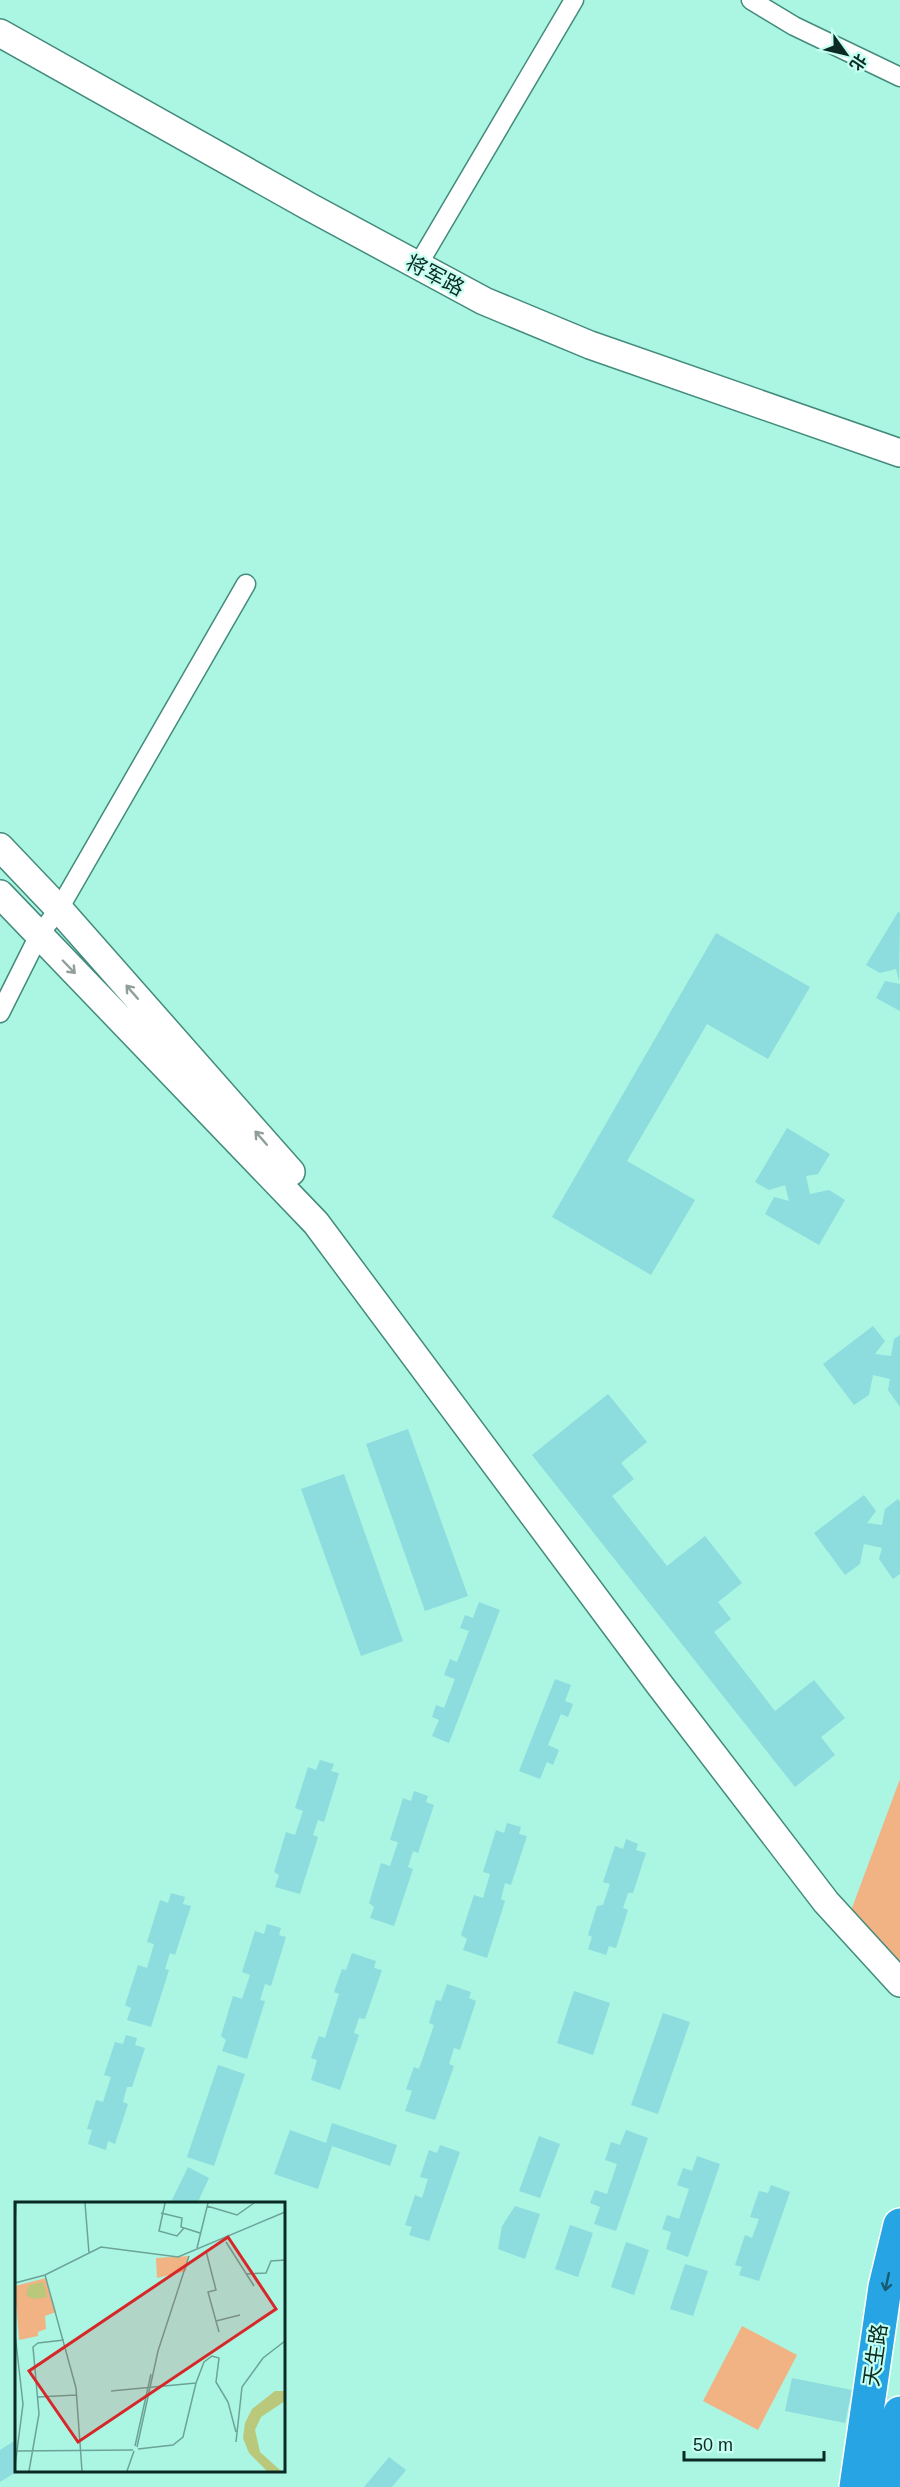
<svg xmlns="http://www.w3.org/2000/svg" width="900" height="2487" font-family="Helvetica,'Noto Sans SC',sans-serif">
<rect width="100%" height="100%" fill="#abf5e3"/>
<path fill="#f1b284" d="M900,1779V1983L846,1924Z
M742,2326L797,2355L758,2430L703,2401Z"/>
<path fill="#8ddcde" d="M898,912L900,913L899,981L896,969L880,973L866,965Z
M716,933L810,987L768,1059L707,1024L627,1161L695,1200L651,1275L552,1217Z
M885,981L900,984V1011L876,998Z
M787,1128L830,1154L818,1174L806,1176L810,1194L829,1190L845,1200L819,1245L765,1214L774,1197L789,1201L785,1185L769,1190L755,1182Z
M873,1326L885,1341L875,1354L891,1356L894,1339L900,1335V1407L888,1390L890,1379L873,1375L869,1395L854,1405L823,1364Z
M608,1394L647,1442L621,1463L634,1479L612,1496L667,1566L705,1536L742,1583L718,1602L731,1619L714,1632L775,1711L814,1680L845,1718L821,1737L835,1755L795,1787L532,1455Z
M408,1429L468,1596L425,1611L366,1444Z
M344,1474L403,1641L361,1656L301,1489Z
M864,1495L876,1511L867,1523L882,1525L885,1509L898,1499L900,1502V1574L893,1579L879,1559L882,1548L864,1544L860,1564L845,1575L814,1533Z
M479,1602L500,1610L449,1743L432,1736L439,1720L432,1717L436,1705L444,1708L455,1679L444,1675L450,1659L457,1662L469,1631L460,1628L465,1615L473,1618Z
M555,1679L571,1685L565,1701L573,1704L568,1717L561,1714L548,1745L559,1750L553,1765L547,1762L540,1779L519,1771Z
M320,1760L334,1764L331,1771L339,1773L324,1822L318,1820L313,1835L318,1837L300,1894L275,1887L279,1875L274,1872L286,1832L295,1835L303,1811L295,1808L308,1767L316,1770Z
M414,1791L428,1796L426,1802L434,1805L418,1853L413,1851L408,1867L413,1869L394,1926L370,1918L374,1907L369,1903L381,1863L390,1866L398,1842L390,1840L403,1798L411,1801Z
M507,1823L521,1827L519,1834L527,1836L511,1885L505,1883L501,1899L505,1901L487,1958L463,1950L467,1939L461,1935L474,1895L483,1898L490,1874L483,1872L496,1830L504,1833Z
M626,1839L638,1844L636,1850L646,1853L633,1893H628L623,1908L628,1910L616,1948L609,1946L606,1955L588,1949L592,1937L588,1935L597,1906L603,1905L610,1884L603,1882L615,1846L623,1849Z
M171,1893L185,1897L183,1904L191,1906L175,1955L170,1953L165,1969L169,1970L151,2027L127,2020L131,2008L125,2005L138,1965L147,1968L154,1944L147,1942L160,1900L168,1903Z
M267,1924L281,1928L279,1935L286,1937L271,1986L265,1984L260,2000L265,2001L247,2059L222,2051L226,2040L221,2036L233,1996L242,1999L250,1975L242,1972L255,1931L264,1934Z
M352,1953L376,1961L374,1968L382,1970L365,2019L359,2018L354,2033L359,2035L340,2090L311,2080L317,2060L311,2058L319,2036L325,2038L339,1994L334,1992L342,1969L346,1970Z
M447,1984L471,1992L469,1998L476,2001L460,2050L454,2048L449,2064L454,2066L435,2120L405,2111L412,2091L406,2089L414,2067L419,2069L434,2025L429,2023L436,2000L441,2001Z
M574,1991L610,2003L593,2055L557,2043Z
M663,2013L690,2022L658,2114L631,2105Z
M126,2035L137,2038L135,2045L145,2048L132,2087H127L123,2102L128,2104L115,2144L108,2141L106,2150L88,2144L92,2130L87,2129L96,2100L103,2102L111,2077L104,2075L115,2042L123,2044Z
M218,2065L245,2074L214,2166L187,2157Z
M332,2123L397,2145L390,2166L332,2146L318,2189L274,2174L290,2130L326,2143Z
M626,2130L648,2138L616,2231L594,2224L600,2207L590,2203L595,2190L607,2194L617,2164L605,2160L611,2142L620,2145Z
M539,2136L560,2144L540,2198L519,2191Z
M440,2145L460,2152L429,2241L409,2235L412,2227L405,2225L415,2195L422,2198L428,2179L420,2177L429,2150L437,2153Z
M697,2156L720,2164L688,2257L666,2249L671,2232L662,2229L667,2215L679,2219L689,2189L677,2185L683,2168L692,2171Z
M188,2167L209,2178L197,2204H170Z
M771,2185L790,2192L759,2281L739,2275L742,2267L735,2265L745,2235L752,2238L759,2219L750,2217L759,2191L768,2193Z
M515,2206L540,2214L525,2259L498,2249L502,2226Z
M570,2225L593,2233L578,2277L555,2269Z
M626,2242L649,2250L634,2295L611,2287Z
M685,2264L708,2271L693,2316L670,2309Z
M792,2378L852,2390L845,2423L785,2411Z
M16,2440V2472L0,2482V2450Z
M389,2457L406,2470L392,2487H364Z"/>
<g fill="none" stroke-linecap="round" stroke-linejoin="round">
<defs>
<path id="street" d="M751,0L794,26L900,77
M418,265L574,0
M0,1013L39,935L59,909L246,584"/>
<path id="secondary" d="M0,33L308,206L484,301L590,345L900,453
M0,847L59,909L291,1172
M0,894L316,1223L659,1684L826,1902L900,1983"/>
<path id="highway" d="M856,2487L885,2287L900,2225
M887,2487L900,2413"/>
</defs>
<use href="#street" stroke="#438b7c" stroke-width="21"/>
<use href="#secondary" stroke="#438b7c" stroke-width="30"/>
<use href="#highway" stroke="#fff" stroke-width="36"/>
<use href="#street" stroke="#fff" stroke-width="18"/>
<use href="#secondary" stroke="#fff" stroke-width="27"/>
<use href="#highway" stroke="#27a4e4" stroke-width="33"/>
</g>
<defs><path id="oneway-shaft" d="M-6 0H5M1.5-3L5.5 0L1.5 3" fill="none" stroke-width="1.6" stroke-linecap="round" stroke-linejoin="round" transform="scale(1.5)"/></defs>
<g stroke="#919f9c">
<use href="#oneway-shaft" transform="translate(69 967) rotate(46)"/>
<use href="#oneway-shaft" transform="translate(132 992) rotate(-131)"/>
<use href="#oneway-shaft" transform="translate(261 1138) rotate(-131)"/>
</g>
<use stroke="#165b71" href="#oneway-shaft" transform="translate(887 2282) rotate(102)"/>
<g text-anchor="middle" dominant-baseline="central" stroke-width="4.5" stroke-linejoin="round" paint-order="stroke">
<g font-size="21" fill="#0b2a24" stroke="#c5fff0">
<text transform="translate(435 275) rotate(28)">将军路</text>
<text transform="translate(875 2355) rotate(-82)">天生路</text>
</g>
</g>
<g transform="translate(15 2202)">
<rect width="270" height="270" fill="#abf5e3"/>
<path d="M174,54L171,69L142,76L141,56ZM31,76L41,110L30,114L31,127L23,130V134L4,138L0,84Z" fill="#f1b284"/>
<path d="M28,80L32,95L18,97L11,93L14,83ZM260,189H270V199L246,215L240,228L245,250L266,269H252L234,251L228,236L230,221L237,207Z" fill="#b9c87b"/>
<path fill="none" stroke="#6ba497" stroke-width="1.5" d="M70,1L74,51M150,1L144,29L162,34L169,26M192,4L222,13L239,1M146,11L167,16L166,25L185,31M0,22L1,1M0,23V46M211,40L239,84M182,46L193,1M191,49L201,88L193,90L204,130M231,72L251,71L256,59L270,58M30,73L61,186L67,269M0,81L30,73L86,45L163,55L270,10M201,119L225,113M0,132L8,202L0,264M96,189L181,181M23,195L61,193M221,240L227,185L248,156L270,139M120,244L136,172M122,245L143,149L174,54M123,247L158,243L168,235L181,181L189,160L197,154L204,156L201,180L213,200L221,230M2,249L118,248M14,269L24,212L18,145L23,141L49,138M112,269L119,249"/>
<path fill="#d62828" fill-opacity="0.15" stroke="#d62828" stroke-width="3" d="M213,35L261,107L63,240L14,169Z"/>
<rect width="270" height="270" fill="none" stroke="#0b2a24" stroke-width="3"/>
</g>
<g transform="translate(846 54) rotate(124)" stroke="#c5fff0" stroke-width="4.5" paint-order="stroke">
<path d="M0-4.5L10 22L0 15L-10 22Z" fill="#0b2a24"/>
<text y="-9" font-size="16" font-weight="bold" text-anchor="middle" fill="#0b2a24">北</text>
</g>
<path d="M684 2451v9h140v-9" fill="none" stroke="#0b2a24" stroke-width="3"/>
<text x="693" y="2451" font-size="18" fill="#0b2a24" stroke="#c5fff0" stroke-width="4.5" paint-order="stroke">50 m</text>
</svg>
